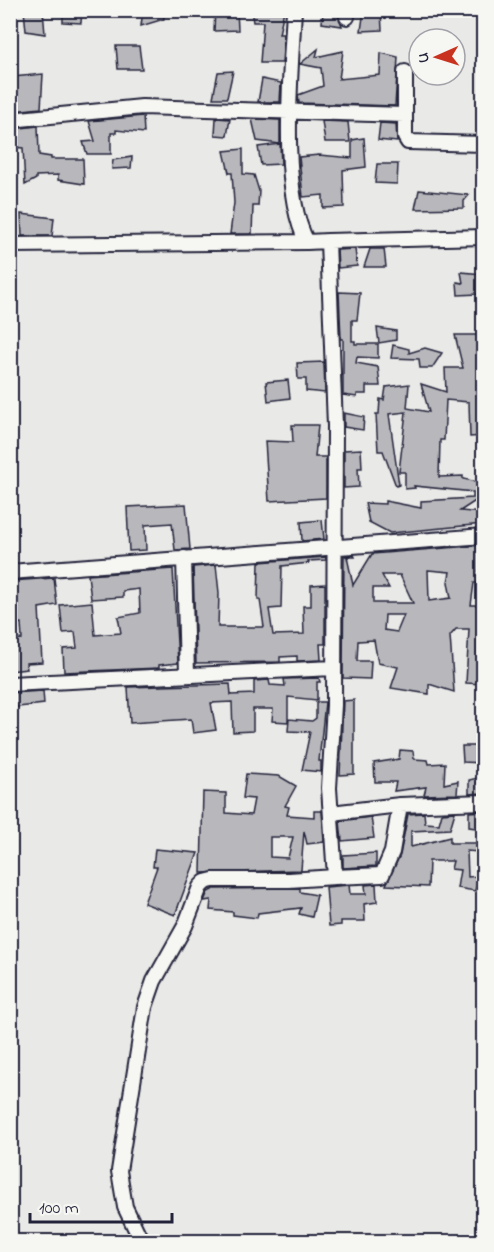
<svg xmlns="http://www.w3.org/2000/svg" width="494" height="1252" font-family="'Indie Flower',sans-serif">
<rect width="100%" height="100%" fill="#e9e9e7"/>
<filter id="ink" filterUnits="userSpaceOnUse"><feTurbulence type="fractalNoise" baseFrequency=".0167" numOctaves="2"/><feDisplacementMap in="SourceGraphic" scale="12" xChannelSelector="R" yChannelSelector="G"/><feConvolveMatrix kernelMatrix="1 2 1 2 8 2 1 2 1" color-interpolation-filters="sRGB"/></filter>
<g filter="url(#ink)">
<path fill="#b8b8bc" stroke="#22223b" stroke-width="1.5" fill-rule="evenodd" d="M24,10H43L45,34L26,31Z
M63,10H82L81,23L63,22Z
M143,10H163L164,19L141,26Z
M215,10H237L238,30L214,31Z
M251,10H284L279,34H284L282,63H260L263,22H253Z
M364,10H369L370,14L381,12L382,30L361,31Z
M323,12L338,13L342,26L322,23Z
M116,46H139L142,69H118Z
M318,49L316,57L343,51L339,79L380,75L381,53L398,57L395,106L299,103L298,95L323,86L321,68L300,64Z
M233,71L227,98H213L218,72Z
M43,74L41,108L13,111V77Z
M262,79L281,83L280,102H258Z
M143,116L144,133L116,130V133H111V154H87L83,142L95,141L89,121Z
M216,118L230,119L227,136L215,135Z
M252,119L280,120V144L257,141Z
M322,121L348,122L350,142H325Z
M380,123L396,124L397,142L378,140Z
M38,126L39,155L51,157V159H83L84,184L58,180V175L36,176V179L25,185L23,148L14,147L12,129Z
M364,138L366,167L343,170L344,207L323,208V195L303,197L299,157L319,155L352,158V140Z
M280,144L281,164L261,165L258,147Z
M243,149V174L254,175L259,191L258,206H253L252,234H230L234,203L232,173H229L224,151Z
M132,157L131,168L112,169L113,160Z
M377,164H398L397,184L375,183Z
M419,190L469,195L464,201V208L415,209Z
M21,214L54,218L52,236H22Z
M355,249L357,266L338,268L337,250Z
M370,249H384L386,267H364Z
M461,272L483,274L478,294L458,295L457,282L463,283Z
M339,292L360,293L357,320H352V341H355V344H378V358L357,357L356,363L378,367L380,386H366V394H357V397L343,395V339H341Z
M377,328L396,331V340L379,343Z
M455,335H478L479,357H483V436L470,437L469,402L446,400L444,440H440L439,477L463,476V479L483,483V496L460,511L483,513V524L390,533L369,522L365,503L385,504V501L421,508V501L473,498V492L414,486L415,488L405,489V472H399L406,412L389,414L399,485L396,486L383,451H378L376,414H379L380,399L384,400L386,387L409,384L407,408L429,412L421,384L446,392L445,368H463Z
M393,345L409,349V353L425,348L442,353L432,368H420L419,359L391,358Z
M324,362L325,393L306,391V379H298L297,363Z
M288,380L290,398L268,401L266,382Z
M344,413L364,417L363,430L344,427Z
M292,425H318L315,457H326V498L269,501L265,441L293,442Z
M361,449L362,468H358L359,487L344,488V450Z
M186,504L190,549L175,550L172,523L145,525L146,550L129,551L127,507Z
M322,520L324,539L302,541L301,522Z
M483,545L479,573L483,572V583H474L471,605H483V684L466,683L469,629H456L450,636L454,692L429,684V694L391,688L398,667L378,663L374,640L358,641L357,661H371L370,679L343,678L344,556L354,555L355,557H347L353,585L372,554ZM428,570L450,572L448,582L451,598L429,601ZM382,575H400L413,603H373V588H389ZM385,615H404L397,632L384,630Z
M326,557V560L308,561L309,563L282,566L281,608L269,609L273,635L304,634L303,606H311V585L325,584V644H320L321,660L297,661V656L280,657V662L196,663L193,567L216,565L219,593L218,627H264L260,600H258L259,562Z
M173,569L178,663L159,665V668L64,672L63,649L77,648L75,632L63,633L60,605L92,602L95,635L121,633L118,617L140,613L139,589L123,591V597L91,599L88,575Z
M54,578L57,605L39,608L42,662L26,663L27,669L10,671V640L22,639L21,623L10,624V581Z
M319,678L320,682H317V700L288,697V722L272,721L273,709H253V731L233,732L232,702L211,703L216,730L193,733L191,719L130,723L128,687L230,684L231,695L254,694V681L269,680L270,685L285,686L284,679Z
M43,691L44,704L10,708V693Z
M354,700V774L340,775L343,701Z
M316,702H325L319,761H321V772L302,770L310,732L288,731L289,719L312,721L316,718Z
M462,746H483L482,763L463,762Z
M400,750L413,751L414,759L428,760L429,764L445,763L444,784L458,781L457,794L424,795L426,787L394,791L396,782H375L374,763L399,759Z
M246,774L279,776L296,786L285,806L289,807L287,815L314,817V811H322L324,842L307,844L304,831L301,870L201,873L203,792L226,793V813L251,815L254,799L243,798ZM270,837H293L288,858L270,857Z
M482,777V793L469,794V780Z
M483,811V829L469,827V812Z
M455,812L450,829L411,831V847L450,837V843H478L479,852L467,851L468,877L479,876L475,891L457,888L460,870L451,869L453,861H429L428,887L386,885L400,855L408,814L424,813L425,823L439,824L442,813Z
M371,817L374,838L342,841L340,821Z
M155,849L198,853L175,915L144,903L157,867H153Z
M376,853V866L343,868V855Z
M376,884L377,902L364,904L365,921H341V925L329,926L326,887L349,885L350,894H366L365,885Z
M300,888V892L317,895L312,917L299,914L301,908L258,913L257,918L233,915V912L210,910L211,900L204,901L208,892L214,889Z"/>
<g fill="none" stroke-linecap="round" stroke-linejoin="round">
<defs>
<path id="minor" d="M347,17V10
M405,115V72
M10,120L142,107L405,115V137L408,142L484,144
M328,241L484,237
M10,245L307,242
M184,558L187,674
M10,572L484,536
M10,684L333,668
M331,813L400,805L484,802
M335,877L382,875L392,852L400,805
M142,1242L125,1207L119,1171L145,1007L154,981L185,926L200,887L205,882L213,880H289L335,877L329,788L334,705L335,426L328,241L307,242C279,191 291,70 294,10"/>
</defs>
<use href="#minor" stroke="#22223b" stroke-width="18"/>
<use href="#minor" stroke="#f6f6f2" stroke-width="14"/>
</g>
</g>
<rect width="494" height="1252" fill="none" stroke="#f6f6f2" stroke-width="36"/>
<rect x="18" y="18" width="458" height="1216" fill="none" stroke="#22223b" stroke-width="2" filter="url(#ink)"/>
<g transform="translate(437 57) rotate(267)"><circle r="28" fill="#f6f6f2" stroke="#a1a1a9" stroke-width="1.5"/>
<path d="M0-4.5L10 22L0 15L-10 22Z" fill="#c8321e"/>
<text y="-9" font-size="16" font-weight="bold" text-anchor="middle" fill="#22223b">U</text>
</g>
<path d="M30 1213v9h142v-9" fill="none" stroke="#22223b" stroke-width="3"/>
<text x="39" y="1213" font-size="18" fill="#22223b" stroke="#f6f6f2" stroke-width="4.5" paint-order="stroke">100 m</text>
</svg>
